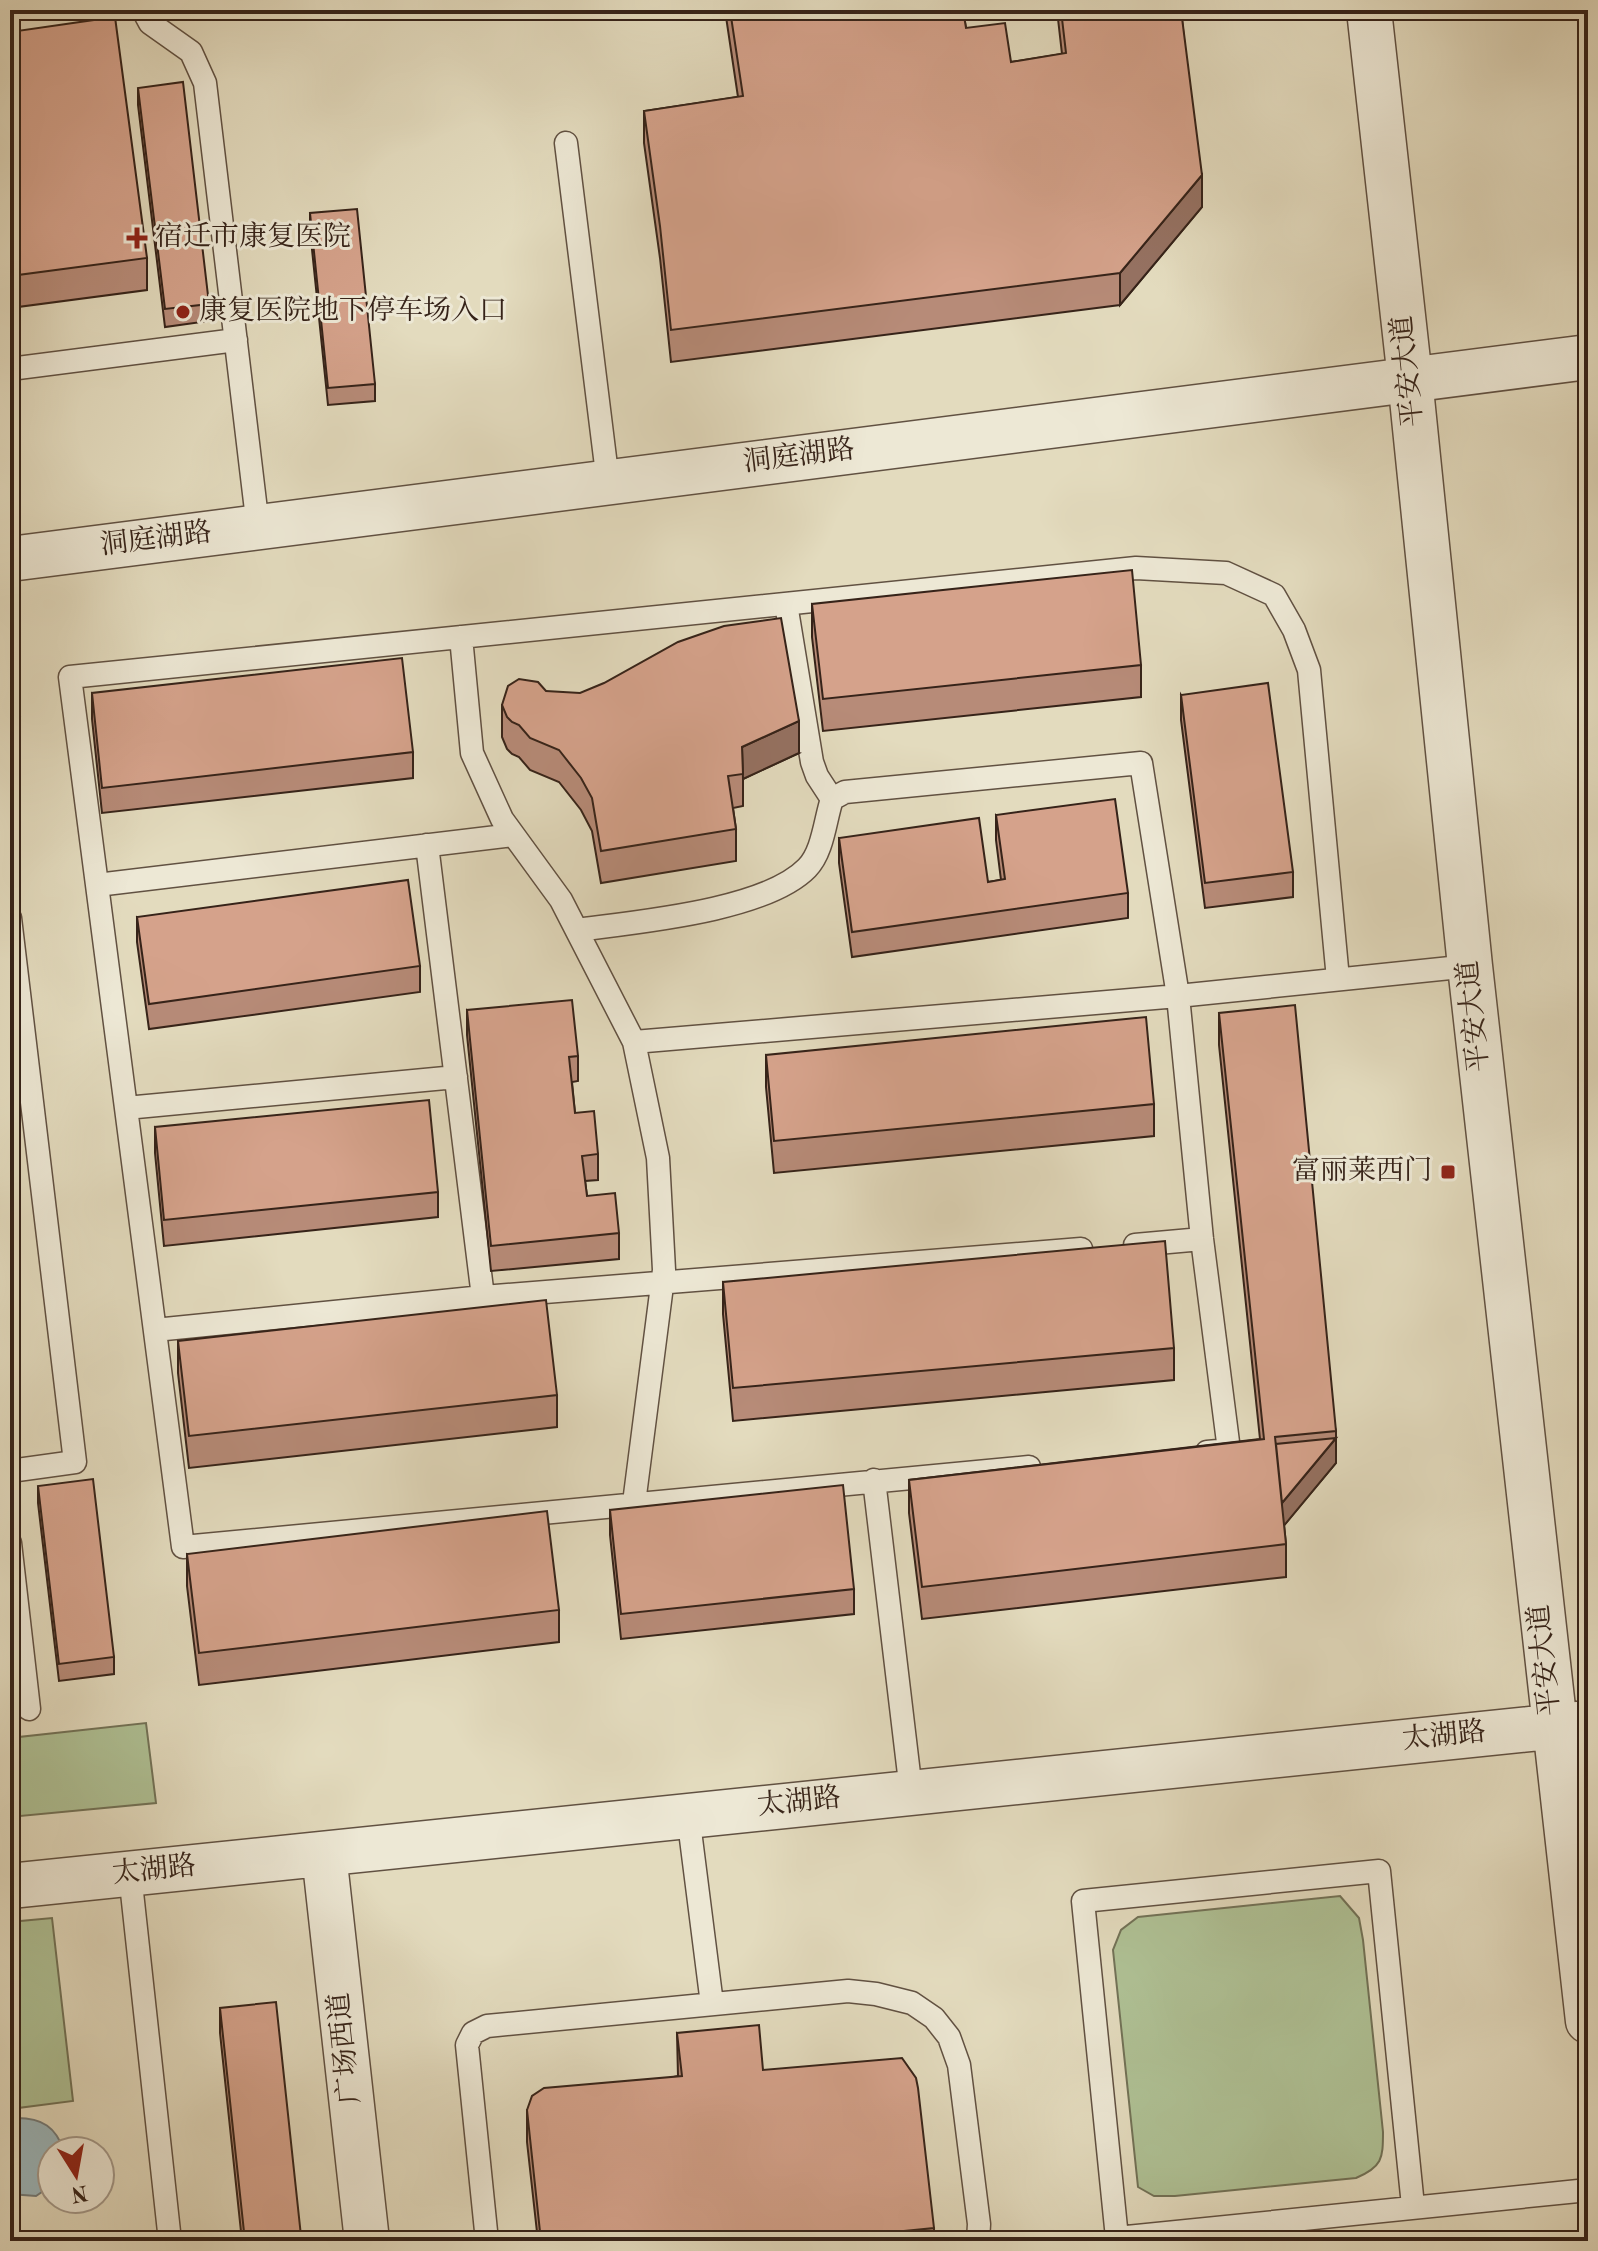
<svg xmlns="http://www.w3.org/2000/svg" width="1598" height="2251" font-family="'Old Standard TT','Noto Serif SC',serif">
<rect width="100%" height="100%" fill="#e3dbbe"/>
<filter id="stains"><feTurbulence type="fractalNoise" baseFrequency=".0025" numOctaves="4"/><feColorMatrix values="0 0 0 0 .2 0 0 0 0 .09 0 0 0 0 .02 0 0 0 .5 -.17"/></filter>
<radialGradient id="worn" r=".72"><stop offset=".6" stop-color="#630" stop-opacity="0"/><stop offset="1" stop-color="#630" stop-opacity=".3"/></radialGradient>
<path fill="#afc195" stroke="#727257" stroke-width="2" d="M10,634L20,716L10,717Z
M146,1723L156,1803L10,1817V1738Z
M1340,1896L1359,1918L1363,1940L1383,2132C1383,2159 1382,2167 1356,2178L1175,2196H1154L1138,2187L1113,1950L1121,1930L1138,1917Z
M52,1918L73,2101L10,2109V1922Z"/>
<path fill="#9cb8bd" stroke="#737c7b" stroke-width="2" d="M17,2118C42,2118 56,2127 64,2151H52V2185L36,2196L10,2194V2120Z"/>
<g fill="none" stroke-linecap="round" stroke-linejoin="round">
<defs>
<path id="service" d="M143,10L150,23L191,52L205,83L258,527
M566,143L608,482
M10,369L236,340
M786,604L812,762L817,776L832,799
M461,637L472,753L502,819L561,900L634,1042L658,1158L664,1270L634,1503
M97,885L513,835
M10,918L75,1462L10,1471
M577,930C636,922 765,911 807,868C823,852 825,820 832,799L845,792L1141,763L1178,996L1202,1239L1229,1450L1207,1452
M634,1042L1178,996L1470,966
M126,1108L456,1077
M1135,1245L1202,1239
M483,1297L1081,1249
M155,1330L483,1297L427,845
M1029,1467L183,1547L70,677L1136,568L1226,573L1274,595L1294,630L1309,670L1338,979
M874,1480L911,1791
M10,1543L29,1709
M688,1815L712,2004
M130,1874L170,2241
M1413,2206L1379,1871L1083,1901L1117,2238L1588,2190
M487,2241L467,2045L473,2033L487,2026L848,1991L876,1994L912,2003L934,2018L949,2037L959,2065L979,2224L978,2241"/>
<path id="minor" d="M10,559L1588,357"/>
<path id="tertiary" d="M1369,10L1410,379L1470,966L1588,2021
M324,1854L367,2241
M10,1886L1588,1723"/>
</defs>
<use href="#service" stroke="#615142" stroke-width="25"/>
<use href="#minor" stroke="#615142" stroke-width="47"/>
<use href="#tertiary" stroke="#615142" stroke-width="47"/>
<use href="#service" stroke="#ede8d5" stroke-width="22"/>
<use href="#minor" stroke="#ede8d5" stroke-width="44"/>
<use href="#tertiary" stroke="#ede8d5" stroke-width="44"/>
</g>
<path fill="#b78b78" stroke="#362319" stroke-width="2" d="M725,10H963L966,28L1011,62L1062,54L1057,10H1181L1202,207L1120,305L671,362L660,258L644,143V111L738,97Z
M10,32L147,258V290L10,308Z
M138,88L209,304V321L165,327L138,105Z
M310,213L375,384V401L328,405L310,230Z
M812,604L1141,665V697L823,731L812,637Z
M546,691L799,753L743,779V806L733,808L736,829V861L601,883L592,831L581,810L559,782L530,770L519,757L512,754L507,749L502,737V705Z
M92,693L413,752V778L102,813L92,719Z
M1181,695L1293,872V897L1205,908L1181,720Z
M996,815L1128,893V918L852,957L839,863V838L988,882L1001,880L996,840Z
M137,917L420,966V992L149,1029L137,942Z
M467,1010L578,1056V1081L572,1082L575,1113L598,1154V1180L585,1181L587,1196L619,1233V1259L491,1271L467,1035Z
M1219,1013L1336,1431V1463L1284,1525L1286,1544V1577L922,1619L909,1513V1480L1260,1439L1219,1045Z
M766,1055L1154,1104V1136L774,1173L766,1087Z
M155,1127L438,1192V1217L164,1246L155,1153Z
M723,1282L1174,1348V1380L733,1421L723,1314Z
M10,1293L15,1349V1374L10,1375Z
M178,1341L557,1395V1427L189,1468L178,1373Z
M38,1486L114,1657V1674L59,1681L38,1503Z
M610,1510L854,1589V1614L621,1639L610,1535Z
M187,1554L559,1610V1642L199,1685L187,1586Z
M220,2008L301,2236V2241H242L220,2033Z
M677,2033L763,2070L934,2228V2241H538L527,2142V2110L678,2076Z"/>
<path fill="#957161" stroke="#362319" stroke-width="2" d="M1202,175V207L1120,305V273Z
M799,721V753L743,779L742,747Z
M1336,1438V1463L1282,1528V1503Z"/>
<path fill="#d5a28b" stroke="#362319" stroke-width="2" d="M730,10H963L966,28L1005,23L1011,62L1066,53L1061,10H1181L1202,175L1120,273L671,330L660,226L644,111L743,96Z
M115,17L147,258L10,276V32Z
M183,82L209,304L165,309L138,88Z
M357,209L375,384L328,388L310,213Z
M1132,570L1141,665L823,699L812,604Z
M781,618L799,721L742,747L743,774L728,776L736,829L601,851L592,798L581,778L559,750L530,738L519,725L512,722L507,717L502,705L508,686L519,679L538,682L546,691L580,693L604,683L678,642L724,626Z
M402,658L413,752L102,788L92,693Z
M1268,683L1293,872L1205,883L1181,695Z
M1115,799L1128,893L852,932L839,838L979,818L988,882L1005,879L996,815Z
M408,880L420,966L149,1004L137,917Z
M572,1000L578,1056L569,1057L575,1113L594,1111L598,1154L582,1156L587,1196L615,1193L619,1233L491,1246L467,1010Z
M1295,1005L1336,1431L1275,1437L1286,1544L922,1587L909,1480L1264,1439L1219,1013Z
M1146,1017L1154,1104L774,1141L766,1055Z
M429,1100L438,1192L164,1220L155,1127Z
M1165,1241L1174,1348L733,1388L723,1282Z
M10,1293L15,1349L10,1350Z
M546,1300L557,1395L189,1436L178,1341Z
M1336,1438L1282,1503L1276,1444Z
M93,1479L114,1657L59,1664L38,1486Z
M843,1485L854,1589L621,1614L610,1510Z
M547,1511L559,1610L199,1653L187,1554Z
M276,2002L301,2236L245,2241L220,2008Z
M759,2025L763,2070L902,2058L916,2078L918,2088L934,2228L803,2241H541L527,2110L532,2096L544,2088L682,2076L677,2033Z"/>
<g fill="#8f2418" stroke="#ede8d5" stroke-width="3">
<path d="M133 226h8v8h8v8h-8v8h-8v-8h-8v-8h8z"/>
<circle cx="183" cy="312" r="8"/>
<rect x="1440" y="1164" width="16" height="16" rx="4"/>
</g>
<g text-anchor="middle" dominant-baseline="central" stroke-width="6" stroke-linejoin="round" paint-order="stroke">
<g font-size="28" fill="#362319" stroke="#ede8d5" text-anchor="start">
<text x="155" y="238">宿迁市康复医院</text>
<text x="199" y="312">康复医院地下停车场入口</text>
<text x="1432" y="1172" text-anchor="end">富丽莱西门</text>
</g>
<g font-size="28" fill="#362319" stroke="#ede8d5">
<text transform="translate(1409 371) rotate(-96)">平安大道</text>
<text transform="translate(799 457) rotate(-7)">洞庭湖路</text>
<text transform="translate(156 540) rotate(-7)">洞庭湖路</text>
<text transform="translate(1475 1016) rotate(-96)">平安大道</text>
<text transform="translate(1546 1660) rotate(-96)">平安大道</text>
<text transform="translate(1444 1737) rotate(-6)">太湖路</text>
<text transform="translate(799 1803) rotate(-6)">太湖路</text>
<text transform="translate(154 1871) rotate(-6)">太湖路</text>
<text transform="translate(346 2048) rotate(-96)">广场西道</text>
</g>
</g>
<rect width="1598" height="2251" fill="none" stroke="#e3dbbe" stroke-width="40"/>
<rect x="12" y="12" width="1574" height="2227" fill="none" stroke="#362319" stroke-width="4"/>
<rect x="20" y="20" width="1558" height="2211" fill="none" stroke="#362319" stroke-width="2"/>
<g transform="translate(76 2175) rotate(169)"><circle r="38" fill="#ede8d5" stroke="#a4998a" stroke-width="2"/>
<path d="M0-6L14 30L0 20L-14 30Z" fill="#8f2418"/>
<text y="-12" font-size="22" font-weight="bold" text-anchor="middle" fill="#362319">N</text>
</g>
<rect width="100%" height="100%" filter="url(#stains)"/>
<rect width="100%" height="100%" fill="url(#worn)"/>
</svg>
